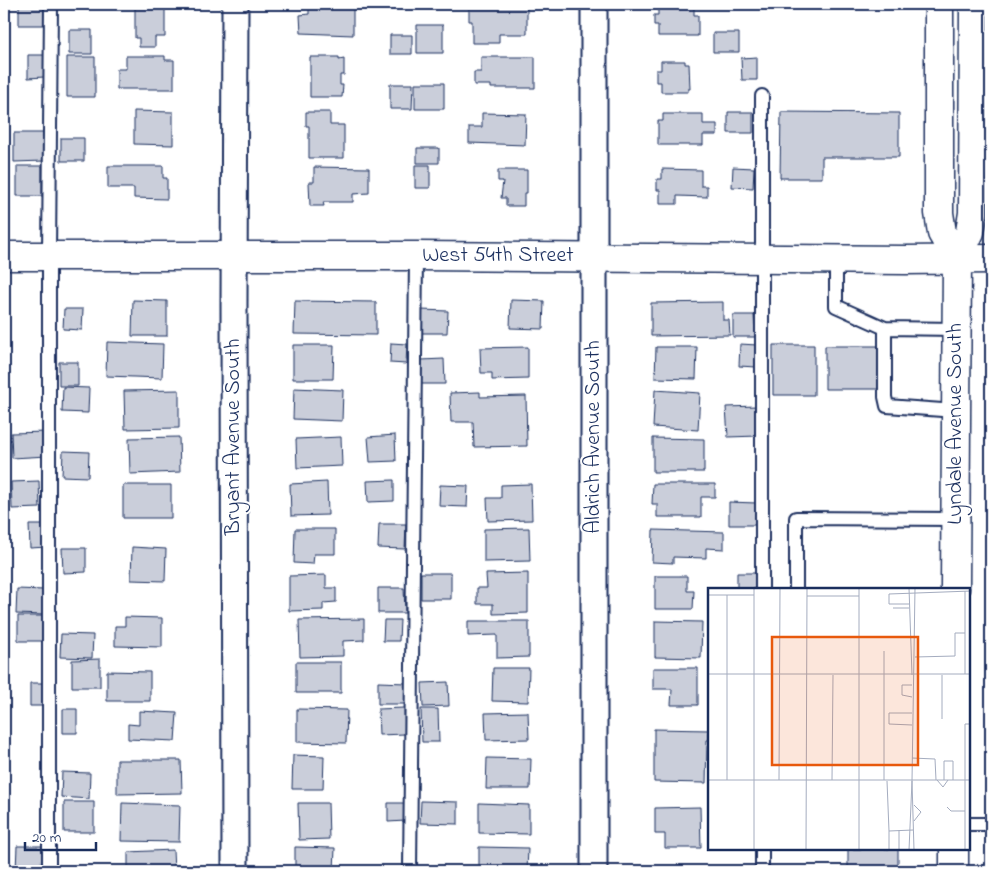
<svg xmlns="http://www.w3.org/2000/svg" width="995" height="875" font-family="'Indie Flower',sans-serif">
<rect width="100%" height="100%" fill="#fff"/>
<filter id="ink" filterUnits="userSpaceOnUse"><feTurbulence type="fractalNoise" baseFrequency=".02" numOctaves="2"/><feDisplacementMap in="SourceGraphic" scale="10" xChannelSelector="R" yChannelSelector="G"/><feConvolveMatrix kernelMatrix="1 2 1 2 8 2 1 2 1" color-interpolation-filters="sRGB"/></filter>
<g filter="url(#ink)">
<path fill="#caceda" stroke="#1b2f5e" d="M19,4H45V25H19Z
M135,4H165V37H155V47H139V38H135Z
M309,4H353V35L301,33L300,15L309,14Z
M469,4H527V34H499V43H472V21H469Z
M658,4H694V15H698V36H658V25H654V15H658Z
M417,25H443V53H417Z
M69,30H92V54H69Z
M713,33H739V52H713Z
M390,35H412V54H390Z
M28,55H44V77L28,78Z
M126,56H165V60H174V89H117V69H126Z
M67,57H95V97H67Z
M310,57H339V60L344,59V75H340V85H343L342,97H310Z
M481,57H535V88H491V85H474V72H481Z
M757,57V80H742L741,58Z
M661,61H685V64H689L690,89H688V92H661V82H656V70H661Z
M415,83H444V109H415Z
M390,84H413L412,109H390Z
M134,111L173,112V145L134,144Z
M306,112H330V125H344V158H309V126H306Z
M728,112H753V133H728Z
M781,112L899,113V157H822V178H780Z
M482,113L526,114L525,145L469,143V127H482Z
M663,114H703V124H717V135H703V145H658V121H663Z
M14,133H44V161L14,162Z
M61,138H84V161H61Z
M417,148H439V163H417Z
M415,165H430V188H415Z
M17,166H42V196H17Z
M108,166H163V178H167V199L134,198V188H108Z
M314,167L369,168V193L353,194V202H323L324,206H310L309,182H314Z
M733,167L754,168L753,188L732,187Z
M662,169L701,170V186H707V197L677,196V204H660V190H657V179H662Z
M498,170H527V193H524V206H506V198H501L503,181H498Z
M133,300L167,301V336H132Z
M511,300L544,301L543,329L510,328Z
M295,301L376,302V335L294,334Z
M723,302V320H729L730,335L651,336V303Z
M64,309H83L82,330L63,329Z
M421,310L448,311L447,333H421Z
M733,315H754L755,337H733Z
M107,342L163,344L162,378L106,376Z
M391,343L407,344L406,364L390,363Z
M740,344L757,345L756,367L739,366Z
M293,345H334L333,379H293Z
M773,345H814V395H773Z
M825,346H881V389H825Z
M528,347V379L492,380V373H481L480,348Z
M656,347H697L696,379L655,378Z
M444,359L445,384H421V360Z
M59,362H78V386H59Z
M63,387L89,388L88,413L62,412Z
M294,388L343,390L342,421L293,419Z
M179,390V428L125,429L124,391Z
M655,390L700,393L698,430L653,427Z
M480,392V397L526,396L527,446L474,447L473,422H451L450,393Z
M757,406L758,436L728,437L726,407Z
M47,432V456L12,458L11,433Z
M395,435L396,461L370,462L368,437Z
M179,437L180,472L130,474L129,438Z
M341,437L342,466L297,468L296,439Z
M653,438L704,439V472H653Z
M63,451L89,452L88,477L62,476Z
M394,480V501L368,502L367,481Z
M39,481L40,508L12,509L11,482Z
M327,482L328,515L291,516L290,484Z
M531,484L532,520L488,521L487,498H501V485Z
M653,484H715V497H701V517H657V504H652Z
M123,485H171V518H123Z
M440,485L468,486L467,507L439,506Z
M729,502L756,503L755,525H729Z
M379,524H406L405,549L378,548Z
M29,525H47V547L30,548Z
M529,528L530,561L484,562V529Z
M295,529H335V554H314L313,564L294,563Z
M653,530L724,532V549L706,548V558L673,557V563L652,562Z
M132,547L166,549L165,581L131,580Z
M62,548H86V572L63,573Z
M421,573H451V599H421Z
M528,573V613L493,614V604H477V588H487L486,574Z
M737,573H756L757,589H737Z
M326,575V588H336V602L323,603V610L289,611V576Z
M655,576H687V591H694L693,609H655Z
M378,588H404L405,613H378Z
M17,589L44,590V615L16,614Z
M18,616H46V641H18Z
M125,617L162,618V647L115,646V626H125Z
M364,619V640L343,641V656L300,657L299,620Z
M384,620H400L399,641H383Z
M468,621H529V657L497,658V635L468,636Z
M655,621L702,622L701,658L655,657Z
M61,634L93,635L92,658L60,657Z
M100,659V687H72V660Z
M296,662H341V693H296Z
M493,668H529L528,702L492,701Z
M653,668H698V705H671L672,689H653Z
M107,671L150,672V701H107Z
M378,682L406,683V704H378Z
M448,682L449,706L423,707L422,683Z
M30,683H48V706H30Z
M404,708L405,734L379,735L378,709Z
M63,709H77V733H63Z
M297,709L347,710L346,743L297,742Z
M421,709H438L439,742H422Z
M139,711L177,713L175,741L128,739V724L139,725Z
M528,712L529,739L486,740L485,713Z
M654,729L709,730V740H707L706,783L654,782Z
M293,755L324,756L323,789H292Z
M487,758L531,759L530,789H486Z
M117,760H181L182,793L117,794Z
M62,772L90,773L89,799L61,797Z
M421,801L458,802V824L420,823Z
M64,802H94V832H64Z
M122,803L180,805L179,842L121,841Z
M298,803H328L329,839L299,840Z
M388,803H404L405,821L388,822Z
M479,803L529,805V834L479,833Z
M700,807L701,848H665V834H655V808Z
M17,846H42L41,871H16Z
M295,847L335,848L334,871H295Z
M479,847L528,848L527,871H479Z
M848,849H898V871H848Z
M173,850L174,871H128V852Z
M446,868V871H421V869Z"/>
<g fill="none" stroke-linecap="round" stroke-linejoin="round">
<defs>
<path id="lane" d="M762,96V589
M974,137L991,136
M836,259V306L885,328
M956,411L887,406L885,397V328L957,329
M796,589V518L956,519
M969,824H991
M762,849V871
M49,871V256L51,4
M410,871L416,256"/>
<path id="street" d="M235,4L234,305L235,871
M594,4V871"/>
<path id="secondary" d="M939,4V213L942,233L957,259
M4,256H416L906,260L991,259
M955,589L957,259L970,232L973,213L974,4
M954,871V849"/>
</defs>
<use href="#lane" stroke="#1b2f5e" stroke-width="16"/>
<use href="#street" stroke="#1b2f5e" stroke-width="29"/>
<use href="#secondary" stroke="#1b2f5e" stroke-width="31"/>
<use href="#lane" stroke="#fff" stroke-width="12"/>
<use href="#street" stroke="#fff" stroke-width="25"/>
<use href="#secondary" stroke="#fff" stroke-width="28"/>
</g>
</g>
<g text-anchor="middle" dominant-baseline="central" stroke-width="4" stroke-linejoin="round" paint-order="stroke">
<g font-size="22" fill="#1b2f5e" stroke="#fff">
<text x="498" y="256">West 54th Street</text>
<text transform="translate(956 424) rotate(-90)">Lyndale Avenue South</text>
<text transform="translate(234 437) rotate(-90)">Bryant Avenue South</text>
<text transform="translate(594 437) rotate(-90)">Aldrich Avenue South</text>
</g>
</g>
<g transform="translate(708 588)">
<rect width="262" height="262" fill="#fff"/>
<path fill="none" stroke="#a4acbf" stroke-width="1" d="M201,0L204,87M257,3V86M0,7H46M19,7V192M99,8H151M201,16H181V6L263,3M185,20H201M176,63V192M207,69L247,68V45H257M0,86H263M204,109L194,107V97H204M234,131V87M204,137L181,136V125H204M204,170L227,171L228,192M0,192H263M71,192L72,0M124,192L125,87M229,192L235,199L240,192M236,192V173H245V192M179,193L181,243L205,242M206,217L213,224L206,233M239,219L243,223H257M46,262V0M98,262L99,0M151,262V0M181,262V243M191,262V242M201,262L204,193M206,262L204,193L207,0M257,262V136H263"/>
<path fill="#e8590c" fill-opacity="0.15" stroke="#e8590c" stroke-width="2.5" d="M64,49H210V177H64Z"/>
<rect width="262" height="262" fill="none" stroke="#1b2f5e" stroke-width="2.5"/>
</g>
<rect width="995" height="875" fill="none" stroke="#fff" stroke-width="20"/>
<rect x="10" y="10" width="975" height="855" fill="none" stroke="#1b2f5e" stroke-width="2" filter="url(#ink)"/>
<path d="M25 842v8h71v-8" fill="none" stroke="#1b2f5e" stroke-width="2.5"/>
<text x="32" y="842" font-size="15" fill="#1b2f5e" stroke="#ffffff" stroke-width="4" paint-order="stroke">20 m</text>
</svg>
